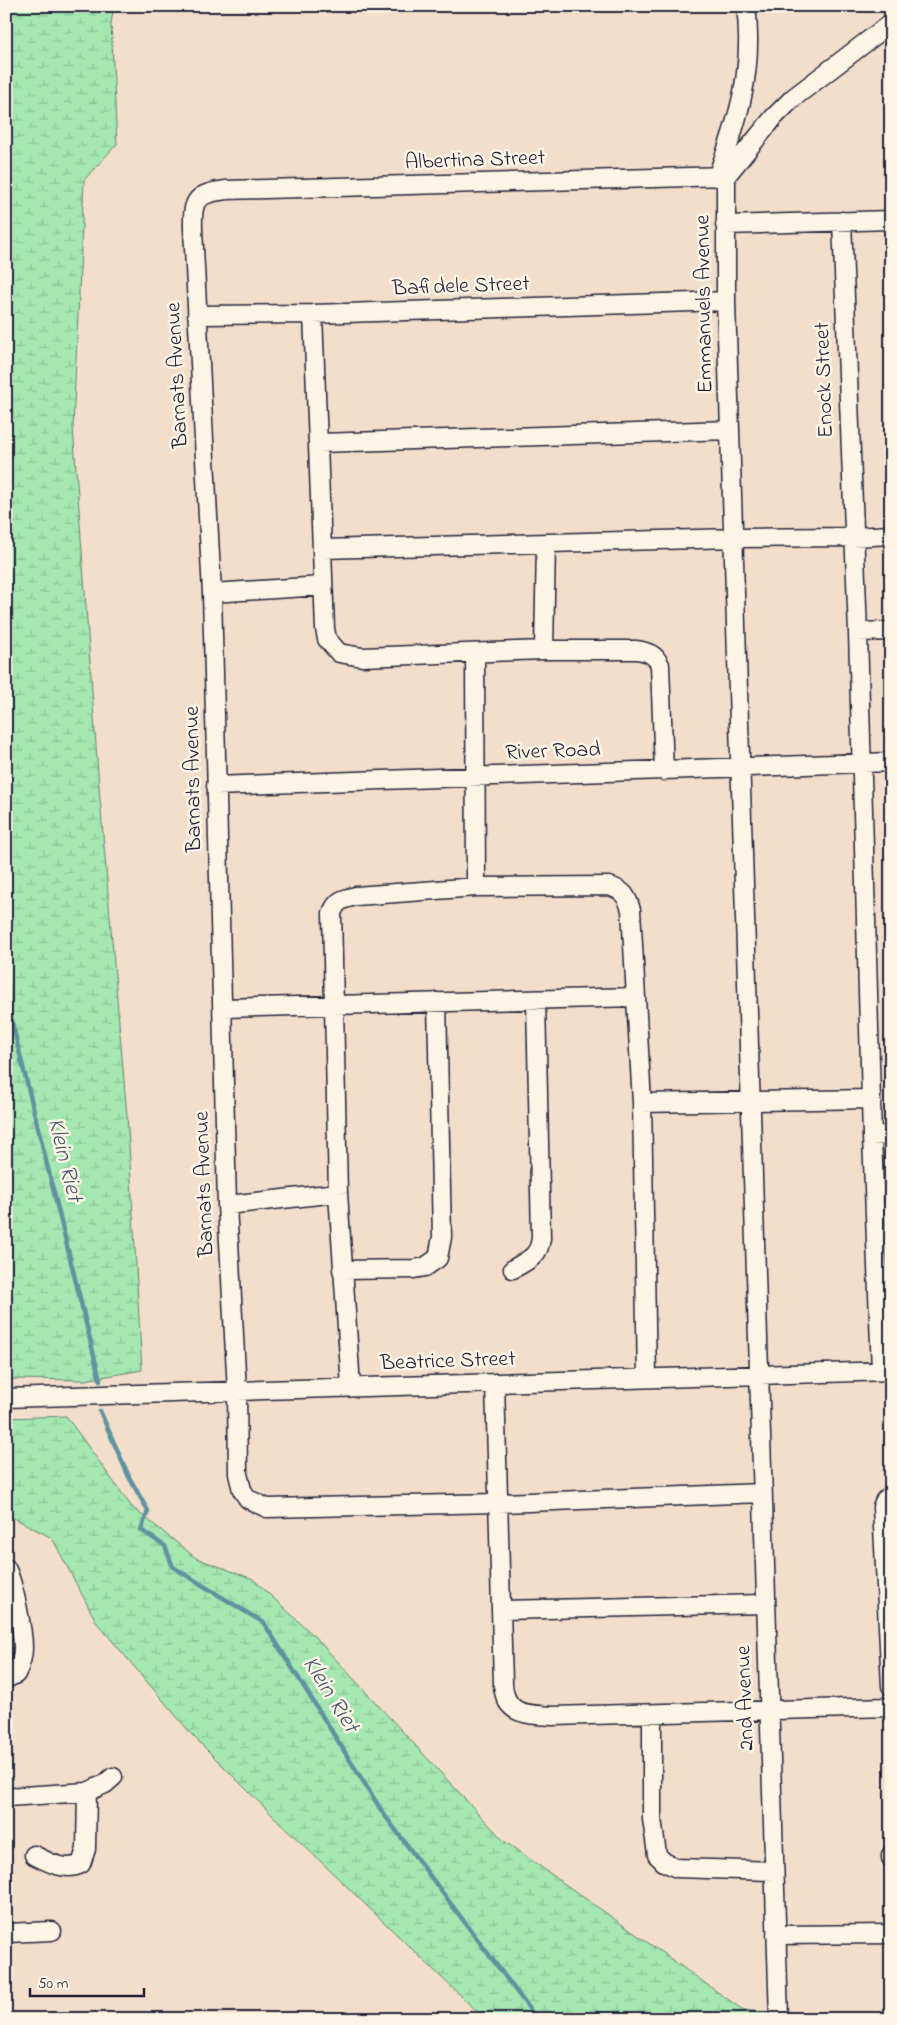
<svg xmlns="http://www.w3.org/2000/svg" width="897" height="2025" font-family="'Indie Flower',sans-serif">
<defs>
<pattern id="wetland-marsh" width="20" height="14" patternUnits="userSpaceOnUse" patternTransform="scale(1.25)"><rect width="20" height="14" fill="#a4e7b1"/><path d="M1 5h8M5 5V1M11 12h8M15 12V8" fill="none" stroke="#8dc699"/></pattern>
</defs>
<rect width="100%" height="100%" fill="#f2decb"/>
<filter id="ink" filterUnits="userSpaceOnUse"><feTurbulence type="fractalNoise" baseFrequency=".02" numOctaves="2"/><feDisplacementMap in="SourceGraphic" scale="10" xChannelSelector="R" yChannelSelector="G"/><feConvolveMatrix kernelMatrix="1 2 1 2 8 2 1 2 1" color-interpolation-filters="sRGB"/></filter>
<g filter="url(#ink)">
<path fill="url(#wetland-marsh)" stroke="#638476" d="M6,6H114L111,23L117,144L84,180L73,427L99,787L128,1128L142,1370L85,1380L6,1379Z
M66,1416L132,1507L196,1558L253,1579L313,1635L504,1841L743,2010L837,2019H485L272,1815L194,1737L97,1623L52,1538L6,1514V1489L9,1480L6,1478V1418Z"/>
<g fill="none" stroke-linecap="round" stroke-linejoin="round">
<path stroke="#6192a0" stroke-width="4.5" d="M6,947L10,1014L100,1380
M100,1411L129,1477L148,1511L141,1530L165,1546L173,1567L264,1623L383,1813L537,2019"/>
<defs>
<path id="street" d="M726,176L226,190C196,194 192,199 193,229L212,593L227,1205L237,1391L238,1474L242,1490L248,1499L267,1508L499,1503L762,1493
M726,176V301L779,2019
M726,176L774,117L793,98L891,23
M717,177C739,118 754,70 746,6
M842,221L858,632L872,1136L881,1371
M725,225L891,220
M313,314L325,629L327,639L339,653L362,657L544,650H637C648,652 655,654 660,665L664,771
M197,315L313,314L726,301
M319,443L730,430
M322,549L734,538L853,537L891,535
M212,593L322,586
M858,632L891,631
M544,650L546,543
M475,653L476,887
M216,786L891,762
M222,1008L636,997
M642,1103L871,1099
M872,1136L891,1135
M227,1205L338,1193
M513,1269C528,1260 539,1257 541,1238L536,1000
M342,1270L414,1269L425,1267L438,1258L442,1237L437,1002
M495,1383L503,1684C505,1716 527,1714 552,1716L891,1707
M351,1387L338,1193L332,913C337,900 343,899 356,896L476,887L609,886C623,890 627,896 631,910L642,1103L647,1378
M6,1398L891,1371
M891,1495L885,1500L882,1507L891,1686
M6,1568C14,1584 23,1630 23,1648C23,1657 20,1666 16,1674L6,1679
M502,1610L765,1604
M652,1714V1819L656,1847L657,1855L664,1862L677,1868L774,1871
M6,1797L87,1792L105,1784L113,1777
M34,1855C48,1862 65,1872 81,1864L86,1849L87,1792
M891,1855V1858
M6,1933L52,1931
M776,1935L891,1934"/>
</defs>
<use href="#street" stroke="#22223b" stroke-width="21"/>
<use href="#street" stroke="#fcf5e5" stroke-width="18"/>
</g>
</g>
<g text-anchor="middle" dominant-baseline="central" stroke-width="5" stroke-linejoin="round" paint-order="stroke">
<g font-size="22" fill="#22223b" stroke="#fcf5e5">
<text transform="translate(475 161) rotate(-2)">Albertina Street</text>
<text transform="translate(461 287) rotate(-2)">Bafidele Street</text>
<text transform="translate(705 304) rotate(-91)">Emmanuels Avenue</text>
<text transform="translate(178 375) rotate(-93)">Barnats Avenue</text>
<text transform="translate(825 380) rotate(-92)">Enock Street</text>
<text transform="translate(553 752) rotate(-2)">River Road</text>
<text transform="translate(194 779) rotate(-91)">Barnats Avenue</text>
<text transform="translate(205 1184) rotate(-92)">Barnats Avenue</text>
<text transform="translate(448 1362) rotate(-2)">Beatrice Street</text>
<text transform="translate(746 1698) rotate(-92)">2nd Avenue</text>
</g>
<g font-size="24" font-style="italic" fill="#425a6e" stroke="#fcf5e5">
<text transform="translate(64 1160) rotate(76)">Klein Riet</text>
<text transform="translate(330 1695) rotate(58)">Klein Riet</text>
</g>
</g>
<rect width="897" height="2025" fill="none" stroke="#fcf5e5" stroke-width="25"/>
<rect x="12" y="12" width="872" height="2000" fill="none" stroke="#22223b" stroke-width="2" filter="url(#ink)"/>
<path d="M30 1988v8h114v-8" fill="none" stroke="#22223b" stroke-width="2.5"/>
<text x="38" y="1988" font-size="15" fill="#22223b" stroke="#fcf5e5" stroke-width="4" paint-order="stroke">50 m</text>
</svg>
